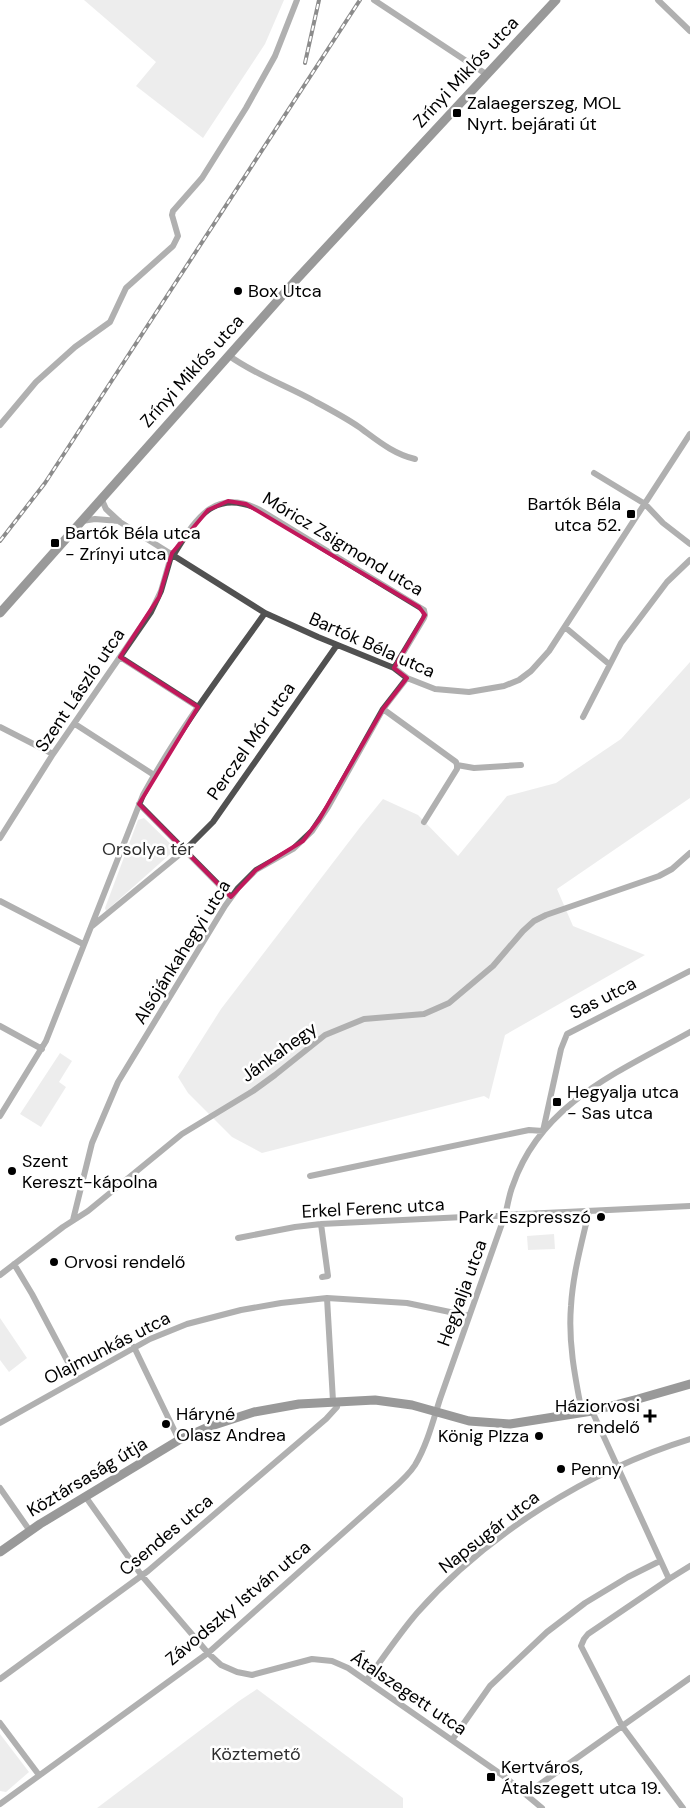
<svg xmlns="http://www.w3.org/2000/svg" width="690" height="1808" font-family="'DM Sans',sans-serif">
<rect width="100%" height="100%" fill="#fff"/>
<path fill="#d8d8d8" d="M84,0H284L265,44L203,138L136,86L156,62Z
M690,662V798L557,889L573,926L645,955L505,1035L489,1099L484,1096L262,1153L232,1137L188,1093L178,1077L221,1009L361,826L383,799L418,815L458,856L507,796L556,783L621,739Z
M144,818L176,849L106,911L105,908L138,820Z
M60,1053L72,1061L59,1082L66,1087L41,1127L20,1114Z
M554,1234L555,1249L528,1250L527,1236Z
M0,1318L27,1358L9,1372L0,1360Z
M257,1689L403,1798V1808H97L239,1701Z
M0,1734L29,1772L6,1792L0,1791Z"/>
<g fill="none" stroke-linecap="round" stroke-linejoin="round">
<path stroke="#515151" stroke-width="6" d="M374,0L486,74
M658,0L690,31
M228,355C255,375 288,386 316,402C331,410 346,418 359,427C377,440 393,454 415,459
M0,425L36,382L75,347L110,322L126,288L173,246L178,236L172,215L173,211L202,178L246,108L275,56L297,0
M594,473L645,504L663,523L690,544
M101,498L106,509L120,522L265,613L318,637L394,668L407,678L435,689L469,692L504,686L519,680L531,671L549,651L690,434
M82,521L95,519L119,521
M174,554C196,519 214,487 260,510L424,610L425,615L424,618L394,668
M566,628L609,664
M120,657L198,707
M383,709L456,762L457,765
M583,717L621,643L667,582L690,560
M75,724L154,775
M0,727L53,754
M457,765L474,768L521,765
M139,804L231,897
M424,822L457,769V765
M0,838L53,754L151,612L161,591L172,553
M0,901L83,944
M91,927L185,850L213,822L337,645
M0,1026L42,1049
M0,1116L46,1041L143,795C178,731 223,672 265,613
M310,1176L529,1130L543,1131L561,1049L567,1034L690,971
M73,1220L92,1143L118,1082L225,906L238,888L256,870L293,849L312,831L328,807L383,709L407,678
M321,1224L328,1276L322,1277
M238,1238L295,1227L321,1224L690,1206
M14,1264L32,1294L77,1379
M0,1275L63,1227L88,1211L182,1134L253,1091L275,1075L325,1035L364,1019L424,1014L449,1003L493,966L523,931L534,921L546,915L659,876L672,869L690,853
M327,1298L333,1401
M134,1347L179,1440
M592,1411L669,1579
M582,1413C575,1377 568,1342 571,1306C573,1273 582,1242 589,1211
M0,1423L150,1339L187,1324L241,1310L281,1303L327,1298L407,1303L469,1316
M0,1488L30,1531
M85,1496L142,1576L208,1653L221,1665L237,1672L252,1675L312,1659L332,1661L348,1668L505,1777L542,1808
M0,1679L148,1571L326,1419L337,1407L338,1401
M367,1680C383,1658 399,1634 417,1613C487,1534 589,1470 690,1439
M0,1723L39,1775
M452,1740L490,1686L547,1632L585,1603L628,1577L660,1561
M526,1794L690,1678
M0,1804L208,1653L388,1493C397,1485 408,1476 415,1465C427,1445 433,1421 440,1399L505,1215C508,1205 509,1194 513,1185C541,1103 620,1071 690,1032
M683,1808L622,1726L581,1646L584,1639L588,1634L669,1579L690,1566"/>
<path stroke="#1e1e1e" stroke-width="9" d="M0,613L296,280L556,0
M0,1552L40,1524L179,1440L208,1427L254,1412L299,1404L375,1400L412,1405L469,1421L510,1424L592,1411L638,1399L690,1384"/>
<defs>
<path id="rail" d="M305,63L319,0
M0,541L45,483L360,0"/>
</defs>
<use href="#rail" stroke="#000" stroke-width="4"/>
<use href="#rail" stroke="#fff" stroke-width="2" stroke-dasharray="5.5" stroke-linecap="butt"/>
</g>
<path d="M0 0H690V1808H0ZM228,501L246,504L419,607L425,615L394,668L407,678L383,709L319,820L303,841L256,870L231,897L139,804L198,707L120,657L159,597L172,553L208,510Z" fill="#fff" fill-opacity=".55" fill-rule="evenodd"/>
<path fill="none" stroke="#c2185b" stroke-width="4" stroke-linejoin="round" d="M228,501L246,504L419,607L425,615L394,668L407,678L383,709L319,820L303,841L256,870L231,897L139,804L198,707L120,657L159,597L172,553L208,510Z"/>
<g fill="#000" stroke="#fff" stroke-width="2">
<rect x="452" y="108" width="10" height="10" rx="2.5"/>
<circle cx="238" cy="291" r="5"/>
<rect x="626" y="509" width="10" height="10" rx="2.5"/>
<rect x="50" y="538" width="10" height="10" rx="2.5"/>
<rect x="552" y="1097" width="10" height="10" rx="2.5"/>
<circle cx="12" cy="1171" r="5"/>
<circle cx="601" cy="1217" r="5"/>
<circle cx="54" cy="1262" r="5"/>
<path d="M647.5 1408.5h5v5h5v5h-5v5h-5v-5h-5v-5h5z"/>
<circle cx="166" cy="1424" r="5"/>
<circle cx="539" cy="1436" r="5"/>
<circle cx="561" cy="1469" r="5"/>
<rect x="486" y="1772" width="10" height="10" rx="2.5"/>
</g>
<g text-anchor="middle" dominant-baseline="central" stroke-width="5" stroke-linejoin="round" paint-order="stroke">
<g font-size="18" fill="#000" stroke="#fff">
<text transform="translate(466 72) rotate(-47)">Zrínyi Miklós utca</text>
<text transform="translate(192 371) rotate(-48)">Zrínyi Miklós utca</text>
<text transform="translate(343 544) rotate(31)">Móricz Zsigmond utca</text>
<text transform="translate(372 645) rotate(24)">Bartók Béla utca</text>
<text transform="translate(80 690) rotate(-56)">Szent László utca</text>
<text transform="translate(251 741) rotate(-55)">Perczel Mór utca</text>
<text transform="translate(182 952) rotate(-58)">Alsójánkahegyi utca</text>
<text transform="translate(603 998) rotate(-27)">Sas utca</text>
<text transform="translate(279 1052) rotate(-36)">Jánkahegy</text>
<text transform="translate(373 1208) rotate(-3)">Erkel Ferenc utca</text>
<text transform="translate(462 1293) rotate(-70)">Hegyalja utca</text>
<text transform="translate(107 1348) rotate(-27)">Olajmunkás utca</text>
<text transform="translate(87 1477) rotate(-31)">Köztársaság útja</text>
<text transform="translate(489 1532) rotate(-38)">Napsugár utca</text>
<text transform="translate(166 1535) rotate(-40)">Csendes utca</text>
<text transform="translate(238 1603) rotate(-40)">Závodszky István utca</text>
<text transform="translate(409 1693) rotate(34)">Átalszegett utca</text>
</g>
<g font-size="18" fill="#000" stroke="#fff" text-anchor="start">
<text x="467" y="103">Zalaegerszeg, MOL<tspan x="467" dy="21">Nyrt. bejárati út</tspan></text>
<text x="248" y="291">Box Utca</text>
<text x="621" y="504" text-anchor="end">Bartók Béla<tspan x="621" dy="21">utca 52.</tspan></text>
<text x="65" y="533">Bartók Béla utca<tspan x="65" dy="21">- Zrínyi utca</tspan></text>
<text x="567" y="1092">Hegyalja utca<tspan x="567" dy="21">- Sas utca</tspan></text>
<text x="22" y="1161">Szent<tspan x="22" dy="21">Kereszt-kápolna</tspan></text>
<text x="591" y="1217" text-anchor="end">Park Eszpresszó</text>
<text x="64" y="1262">Orvosi rendelő</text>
<text x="640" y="1406" text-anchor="end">Háziorvosi<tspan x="640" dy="21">rendelő</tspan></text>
<text x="176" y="1414">Háryné<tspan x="176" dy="21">Olasz Andrea</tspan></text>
<text x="529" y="1436" text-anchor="end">König PIzza</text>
<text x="571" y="1469">Penny</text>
<text x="501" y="1767">Kertváros,<tspan x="501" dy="21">Átalszegett utca 19.</tspan></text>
</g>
<g font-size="18" fill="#2f2f2f" stroke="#fff">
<text x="148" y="849">Orsolya tér</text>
<text x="256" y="1754">Köztemető</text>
</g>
</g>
</svg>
